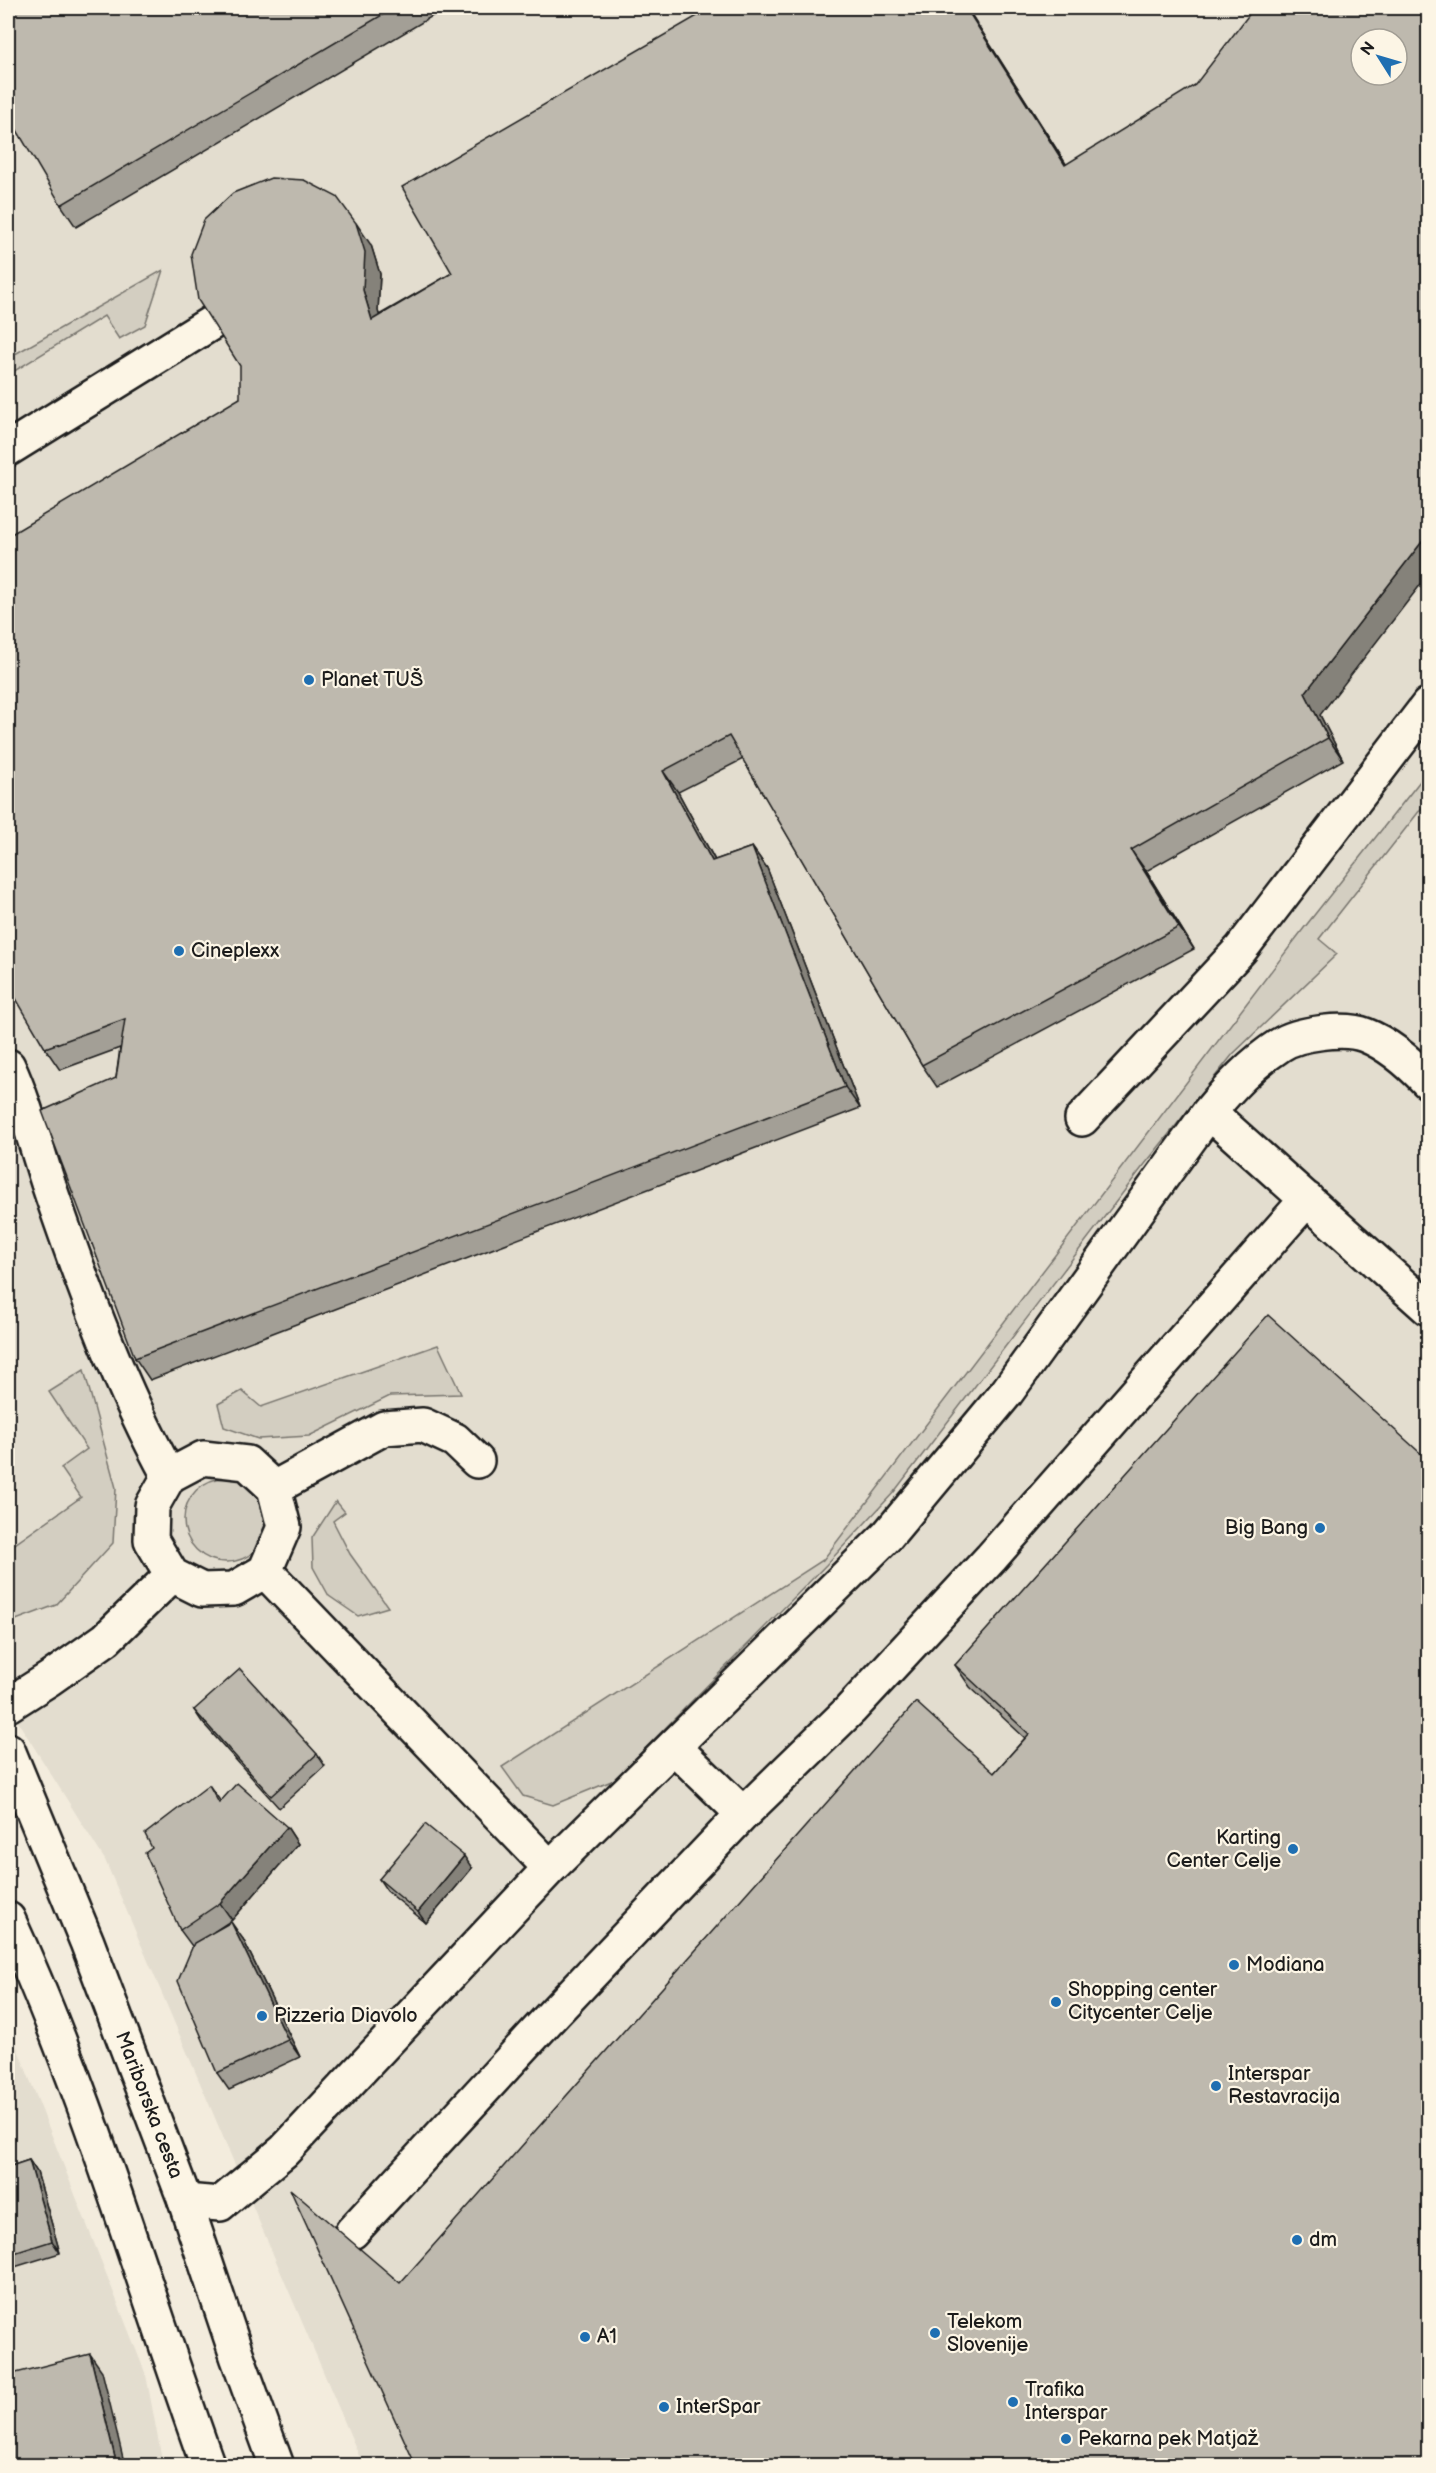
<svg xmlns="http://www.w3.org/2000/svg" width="1436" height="2473" font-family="'Balsamiq Sans',sans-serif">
<rect width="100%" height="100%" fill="#f3ecdd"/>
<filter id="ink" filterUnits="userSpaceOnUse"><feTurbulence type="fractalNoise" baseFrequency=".0167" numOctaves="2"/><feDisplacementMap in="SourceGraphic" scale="12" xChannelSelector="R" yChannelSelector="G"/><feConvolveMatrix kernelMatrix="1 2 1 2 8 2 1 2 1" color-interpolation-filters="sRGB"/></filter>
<g filter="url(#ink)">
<path fill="#e3ddcf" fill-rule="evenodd" d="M8,8H1428V2465H363L105,1860L8,1706ZM1361,39H1397V75H1361Z
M8,2024L146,2375L163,2465H8Z"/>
<path fill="#d3cec1" stroke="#78756e" stroke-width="1.5" d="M163,270L145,325L119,339L104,316L8,375V358Z
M1428,771V800L1319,939L1337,954L1233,1054L1141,1169L894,1492L826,1565L614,1780L553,1805L523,1796L502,1767L823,1560L1304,928Z
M438,1345L461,1394L390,1396L309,1436L258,1439L224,1427L218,1404L242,1391L261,1407Z
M84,1370L116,1488L113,1543L56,1605L8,1623V1549L81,1497L61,1468L87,1449L49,1392Z
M184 1520a42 42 0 1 1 84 0a42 42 0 1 1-84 0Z
M336,1501L345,1512L333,1521L350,1554L388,1607L358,1616L329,1596L313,1567L312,1538Z"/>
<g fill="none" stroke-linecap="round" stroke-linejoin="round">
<defs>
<path id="minor" d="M8,449L213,322
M8,1066C27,1107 37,1152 52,1195C85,1291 120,1387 169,1476
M1209,1112L1428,1308
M1082,1119L1241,949L1428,705
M203,1458L247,1463L274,1488L284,1527L265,1571L234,1589L202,1590L172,1575L151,1540L152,1506L169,1476Z
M274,1488L384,1428L423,1425L455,1440L477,1461
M265,1571L550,1868
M8,1705L49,1679L106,1639L172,1575
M674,1747L743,1814
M185,2201L220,2204L284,2151L550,1868L887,1536L1007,1392L1209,1112C1230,1087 1252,1063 1280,1045C1298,1033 1345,1027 1365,1035C1388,1044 1412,1065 1428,1082
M352,2232L555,2012L743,1814L850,1710L991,1558L1307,1199"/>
<path id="major" d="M8,1750L87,1942L185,2201L237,2356L277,2466
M8,1919C89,2095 142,2283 208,2466"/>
</defs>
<use href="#minor" stroke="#1c1c1c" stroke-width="38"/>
<use href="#major" stroke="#1c1c1c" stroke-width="38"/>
<use href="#minor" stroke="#fcf5e5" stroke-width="33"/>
<use href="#major" stroke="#fcf5e5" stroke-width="33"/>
</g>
<path fill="#a39f96" stroke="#1c1c1c" stroke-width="1.5" d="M8,8H446L76,227L61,205Z
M711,8H967L1066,164L1320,715L1343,760L1146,871L1194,949L937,1087L922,1065L743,759L678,792L715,860L752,847L767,868L860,1108L150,1380L135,1358L116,1078L120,1048L60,1070L45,1048L240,398L371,245L380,274L378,311L379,315L452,273Z
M1428,1460L400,2283L994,1773L1025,1738L970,1687L955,1665Z
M194,1710L317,1754L325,1766L279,1808L202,1722Z
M209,1785L221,1802L287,1827L298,1844L232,1920L215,1931L243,1939L300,2057L229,2090L217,2073L192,1946L180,1930L152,1848Z
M472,1868L426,1923L387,1891L379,1879Z
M29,2160L37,2172L60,2253L8,2269V2167Z"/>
<path fill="#85827a" stroke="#1c1c1c" stroke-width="1.5" d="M966,8H967L1080,186L1065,165Z
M356,223L371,245L380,274L378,311L387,341L372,320L363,290Z
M1428,534V575L1320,715L1343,760L1328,738L1305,693Z
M663,771L678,792L727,883L712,861Z
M752,847L767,868L860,1108L845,1087Z
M1131,850L1146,871L1194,949L1179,927Z
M287,1827L298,1844L232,1920L220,1903Z
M464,1856L472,1868L426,1923L418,1912Z
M231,1922L243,1939L300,2057L288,2040Z
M29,2160L37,2172L60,2253L52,2241Z
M90,2354L102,2371L125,2466H117Z"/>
<path fill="#beb9ae" stroke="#1c1c1c" stroke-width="1.5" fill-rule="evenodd" d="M8,8H394L61,205L8,115Z
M711,8H966L1065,165L1195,85L1254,8H1428V534L1305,693L1328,738L1131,850L1179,927L922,1065L729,736L663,771L712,861L752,847L845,1087L135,1358L42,1111L116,1078L125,1019L45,1048L8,985V536L240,398V366L198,300L191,254L204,220L233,193L271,178L304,180L337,197L356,223L365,252L363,290L372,320L452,273L402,187ZM1361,39H1397V75H1361Z
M1268,1315L1428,1460V2466H416L290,2189L400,2283L916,1702L994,1773L1029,1734L955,1665Z
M240,1669L317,1754L271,1796L194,1710Z
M237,1783L287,1827L220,1903L180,1930L145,1853L152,1848L145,1834L209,1785L219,1803Z
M425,1824L464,1856L418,1912L379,1879Z
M231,1922L288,2040L217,2073L178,1981L194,1943Z
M29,2160L52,2241L8,2255V2167Z
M90,2354L117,2466H8V2375Z"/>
</g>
<g fill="#1f6fb2" stroke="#fcf5e5" stroke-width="2">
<circle cx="309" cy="680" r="6"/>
<circle cx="179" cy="951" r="6"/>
<circle cx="1320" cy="1528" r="6"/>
<circle cx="1293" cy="1849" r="6"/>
<circle cx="1234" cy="1965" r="6"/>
<circle cx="1056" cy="2002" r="6"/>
<circle cx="262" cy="2016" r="6"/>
<circle cx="1216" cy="2086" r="6"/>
<circle cx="1297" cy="2240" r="6"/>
<circle cx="935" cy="2333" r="6"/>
<circle cx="585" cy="2337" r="6"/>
<circle cx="1013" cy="2402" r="6"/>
<circle cx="664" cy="2407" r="6"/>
<circle cx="1066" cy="2439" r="6"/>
</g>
<g text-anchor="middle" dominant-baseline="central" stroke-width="4.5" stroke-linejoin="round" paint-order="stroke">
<g font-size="20" fill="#1c1c1c" stroke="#fcf5e5" text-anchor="start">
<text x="321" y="680">Planet TUŠ</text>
<text x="191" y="951">Cineplexx</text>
<text x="1308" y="1528" text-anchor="end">Big Bang</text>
<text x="1281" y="1838" text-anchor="end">Karting<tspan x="1281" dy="23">Center Celje</tspan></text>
<text x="1246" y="1965">Modiana</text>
<text x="1068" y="1990">Shopping center<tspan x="1068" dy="23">Citycenter Celje</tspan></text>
<text x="274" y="2016">Pizzeria Diavolo</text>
<text x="1228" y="2074">Interspar<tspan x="1228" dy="23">Restavracija</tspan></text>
<text x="1309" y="2240">dm</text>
<text x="947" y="2322">Telekom<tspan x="947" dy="23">Slovenije</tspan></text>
<text x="597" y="2337">A1</text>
<text x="1025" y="2390">Trafika<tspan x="1025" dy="23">Interspar</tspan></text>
<text x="676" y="2407">InterSpar</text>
<text x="1078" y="2439">Pekarna pek Matjaž</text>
</g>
<g font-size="20" fill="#1c1c1c" stroke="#fcf5e5">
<text transform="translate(149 2105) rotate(69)">Mariborska cesta</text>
</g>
</g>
<rect width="1436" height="2473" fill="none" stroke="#fcf5e5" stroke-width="30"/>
<rect x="15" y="15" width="1406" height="2443" fill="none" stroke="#1c1c1c" stroke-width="2" filter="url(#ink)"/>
<g transform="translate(1379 57) rotate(307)"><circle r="28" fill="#fcf5e5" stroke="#a29e95" stroke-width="1.5"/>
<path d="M0-4.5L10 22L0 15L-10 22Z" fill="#1f6fb2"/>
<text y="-9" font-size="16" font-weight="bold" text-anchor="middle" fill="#1c1c1c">N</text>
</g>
</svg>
